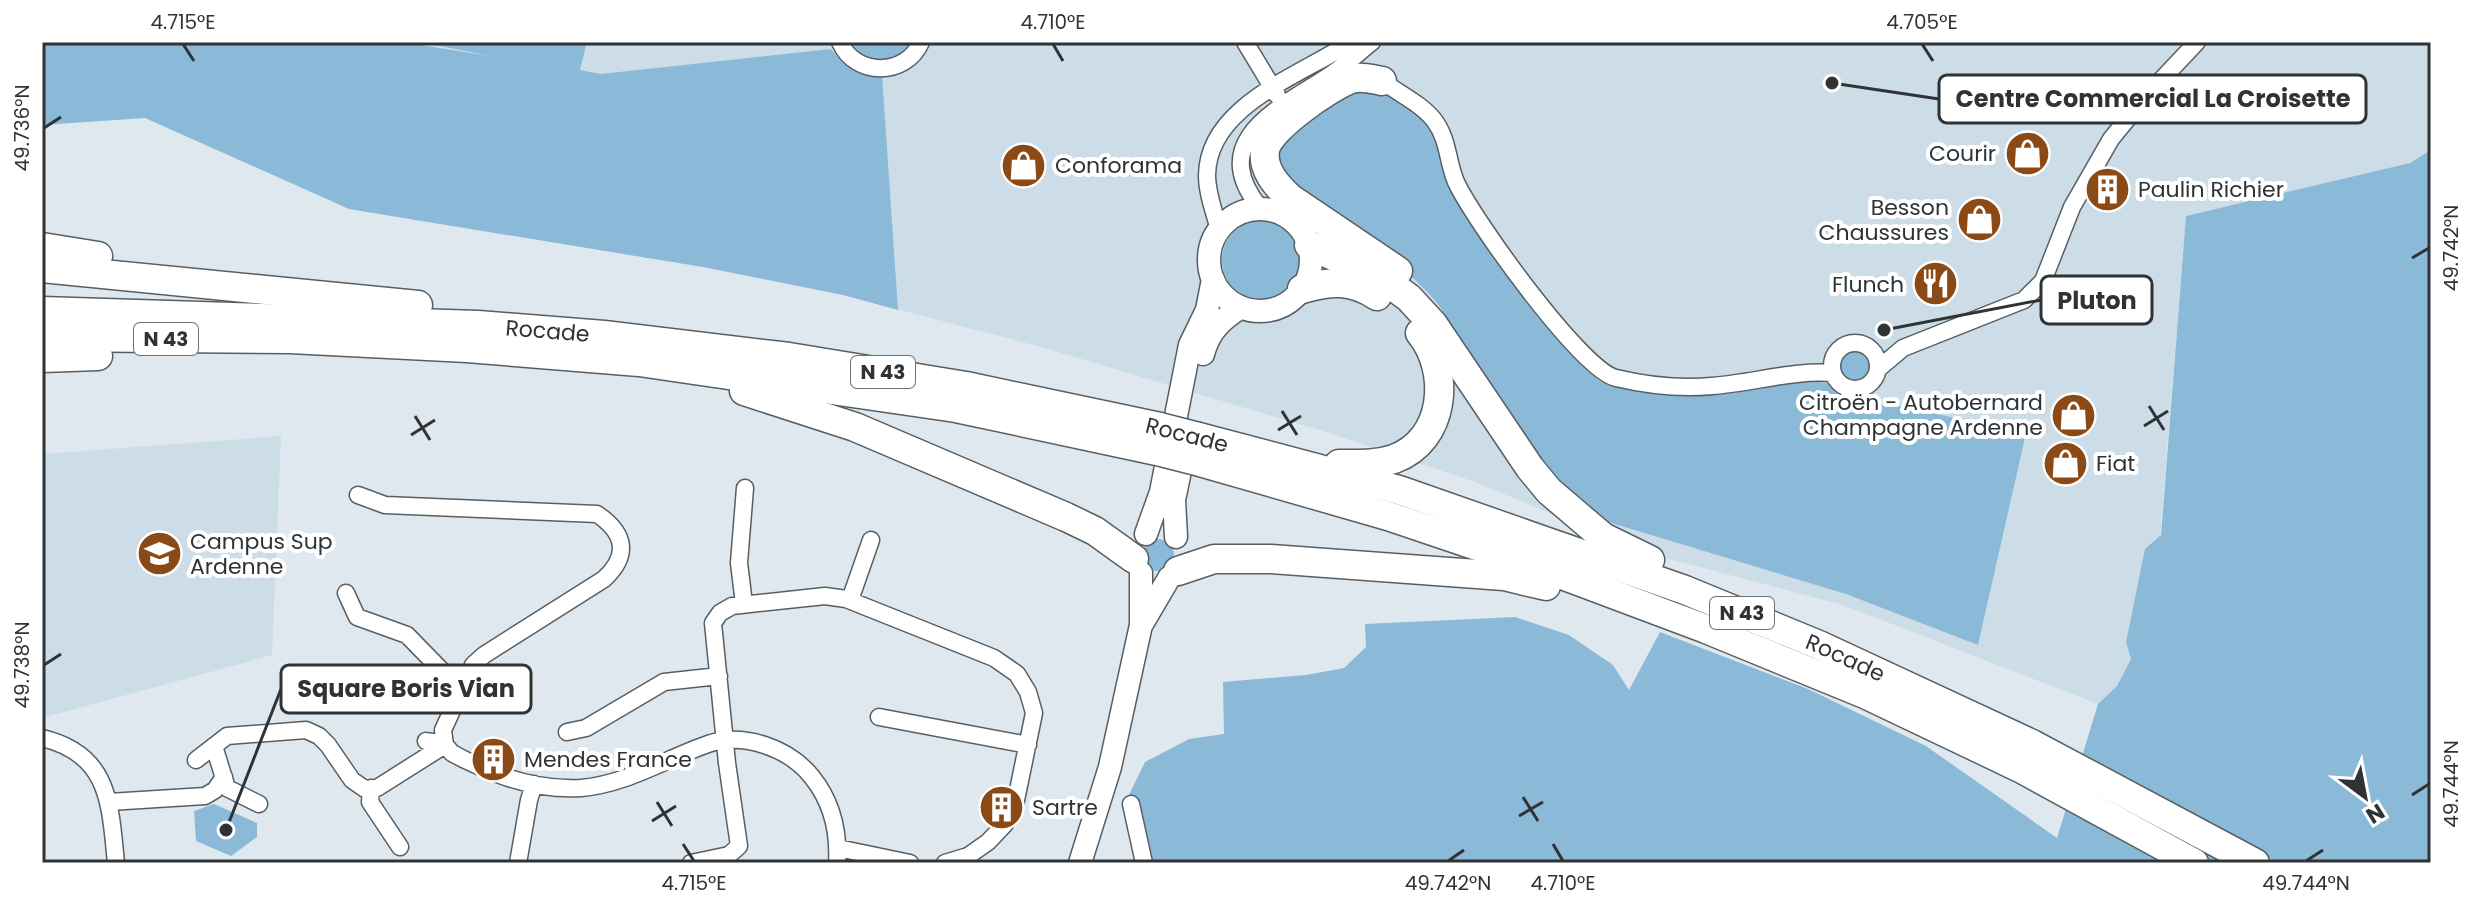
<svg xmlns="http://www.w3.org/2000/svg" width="2473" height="905" font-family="Poppins,sans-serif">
<rect width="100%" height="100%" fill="#dfe8ee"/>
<path fill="#cddde8" d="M414,42L580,72L587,42H2431V150L2410,163L2186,216L2160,535L2126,642L2131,659L2117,686L2098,704L1843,605L1646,553L1472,481L1326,432L1048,349L843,295L703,267L349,209Z
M281,436L272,655L42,718V454Z"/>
<path fill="#8bbad8" d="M42,42H414V44L490,56L419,42H587L580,70L601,74L831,49C845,68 859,73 882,75L898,310L843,295L703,267L349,209L145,118L42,125Z
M844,42H913C902,62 885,62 864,61Z
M1345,87L1385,93L1428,125L1436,137L1464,210L1543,321L1587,370L1600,381L1620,388L1690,396L1806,381L1828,383L1847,395L2026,433L1978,645L1846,594L1585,515L1553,488L1440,307C1401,257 1341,226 1288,192L1274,144Z
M2431,150V863H1142L1129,795L1145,762L1189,739L1224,734L1223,682L1306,675L1344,668L1366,647L1365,624L1515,617L1569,635L1613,665L1629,690L1660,632L1808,689L1926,746L2057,838L2098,704L2117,686L2131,659L2126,642L2145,549L2161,535L2186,216L2410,163Z
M1222 260a39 39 0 1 1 78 0a39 39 0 1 1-78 0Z
M1840 366a15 15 0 1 1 30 0a15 15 0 1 1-30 0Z
M1142 555a16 16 0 1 1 32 0a16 16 0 1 1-32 0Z
M214,804L257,823V837L231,856L196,841L194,811Z"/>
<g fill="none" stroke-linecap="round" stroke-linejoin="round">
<defs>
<path id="street" d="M840,42C855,77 906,77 921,42
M1245,42L1277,95
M1376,76C1393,91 1420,102 1434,120C1449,140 1447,161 1456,182C1473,219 1581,370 1616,378C1646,385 1682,389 1712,386C1753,383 1793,370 1833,373
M1260,208C1204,138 1283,107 1333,73C1347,64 1359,52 1372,42
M1219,229C1214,212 1207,193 1207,175C1208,105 1302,75 1351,42
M1832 366a23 23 0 1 1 46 0a23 23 0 1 1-46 0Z
M1878,369L1903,348L2024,300L2043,281L2072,207L2111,139L2146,96L2197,42
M346,593L357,617L407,635L446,675L463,686
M850,600L871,540
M744,604L739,563L745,488
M879,717L1028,745
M567,732L586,728L664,682L719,676
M42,738C110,754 110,804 116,863
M426,741C431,742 439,742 444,745C447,746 449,750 452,753C459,757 467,761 474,764C507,780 544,790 581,788C627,784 665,759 708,744C744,732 789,748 812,777C832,802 839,831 837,863
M214,746L227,788L259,804
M196,760L227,736L306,730L319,736L328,745L352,780L365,789L377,788L445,745L443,730L473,665L484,655L604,579C630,555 625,533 597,514L385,505L358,495
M371,788L370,802L400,847
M109,802L205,796L215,790L224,777
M1131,804L1144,863
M838,848L910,863
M518,863L529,800L534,784
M691,863L729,855L739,846L727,763L713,623L720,613L732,606L825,596L846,599L994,658L1017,674L1028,692L1034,713L1016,800L1005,824L988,842L968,856L945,863"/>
<path id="secondary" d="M1209 260a51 51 0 1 1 102 0a51 51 0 1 1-102 0Z
M1203,354C1209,331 1221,320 1241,307
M1146,534L1161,492L1190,345L1207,310L1213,279
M1176,537L1174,500L1180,471
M1142,624L1169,578
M1080,863L1110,767L1141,625V573"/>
<g id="highway">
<path d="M1382,81C1373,79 1360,76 1351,79C1330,87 1269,128 1265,150C1262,170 1277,186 1290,198L1398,271"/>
<path d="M1309,245L1382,278L1409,298L1433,324L1530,468L1549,491L1603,537L1650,560"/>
<path d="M42,247L98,256"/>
<path d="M42,268L418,305"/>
<path d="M1302,289C1331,281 1351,279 1377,296"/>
<path id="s1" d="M42,311L478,325L604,335L789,357L966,386L1160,427"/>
<path d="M42,337L290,339L467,348L639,362L956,408L1157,451"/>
<path d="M42,358L98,356"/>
<path d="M744,391L855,427L1066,517L1095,531L1134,559"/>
<path id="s2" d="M1199,437L1399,490L1685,590L1819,645L2032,744L2255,863"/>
<path d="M1200,462L1388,516L1554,572L1706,629L1867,695L2020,768L2194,863"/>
<path d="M1339,464C1358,464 1376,465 1394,459C1446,440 1451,371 1420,333"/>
<path d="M1178,571L1214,559H1271L1504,576L1546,586"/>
</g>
</defs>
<use href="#street" stroke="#575f64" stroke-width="19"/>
<use href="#secondary" stroke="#575f64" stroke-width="25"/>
<use href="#highway" stroke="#575f64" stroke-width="31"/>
<use href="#street" stroke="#fff" stroke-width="16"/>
<use href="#secondary" stroke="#fff" stroke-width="22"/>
<use href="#highway" stroke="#fff" stroke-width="28"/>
<defs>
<path id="highway-bridge" d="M1160,427L1199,437
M1157,451L1200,462"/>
</defs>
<use href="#highway-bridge" stroke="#575f64" stroke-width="31" stroke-linecap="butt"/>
<use href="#highway-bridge" stroke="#fff" stroke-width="28"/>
</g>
<path fill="none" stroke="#2f3335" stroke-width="3" d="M183,44L194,61M1053,44L1063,61M1922,44L1933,61M44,128L61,117M2412,258L2429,248M2149,406L2164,430M1282,411L1297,435M415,416L430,440M2144,426L2168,411M1278,430L1301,416M411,435L435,420M44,665L61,654M2412,795L2429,784M1523,797L1538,821M657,802L672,826M1519,816L1543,802M652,821L676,806M683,844L694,861M1553,844L1563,861M1448,861L1464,850M2306,861L2323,850"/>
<defs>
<symbol id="shop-disc" viewBox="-11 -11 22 22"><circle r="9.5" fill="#8b4916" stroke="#fff"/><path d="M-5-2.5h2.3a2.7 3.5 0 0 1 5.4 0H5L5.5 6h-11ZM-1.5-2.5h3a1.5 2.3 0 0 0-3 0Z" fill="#fff"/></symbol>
<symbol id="building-disc" viewBox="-11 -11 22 22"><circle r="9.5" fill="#8b4916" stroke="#fff"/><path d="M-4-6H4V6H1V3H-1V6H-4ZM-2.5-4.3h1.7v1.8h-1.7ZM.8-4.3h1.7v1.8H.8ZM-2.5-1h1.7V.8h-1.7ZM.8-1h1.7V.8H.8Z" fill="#fff"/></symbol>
<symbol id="restaurant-disc" viewBox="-11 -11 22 22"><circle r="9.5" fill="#8b4916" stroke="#fff"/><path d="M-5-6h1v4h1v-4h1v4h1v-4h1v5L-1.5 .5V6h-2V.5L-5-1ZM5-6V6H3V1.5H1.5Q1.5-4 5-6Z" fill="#fff"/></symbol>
<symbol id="university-disc" viewBox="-11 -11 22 22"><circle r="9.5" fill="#8b4916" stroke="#fff"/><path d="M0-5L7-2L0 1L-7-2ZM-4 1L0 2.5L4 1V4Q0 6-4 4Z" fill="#fff"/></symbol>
</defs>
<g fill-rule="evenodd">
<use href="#shop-disc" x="2002" y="128" width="51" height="51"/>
<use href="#shop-disc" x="998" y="140" width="51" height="51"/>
<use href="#building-disc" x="2082" y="164" width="51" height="51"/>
<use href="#shop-disc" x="1954" y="194" width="51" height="51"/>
<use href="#restaurant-disc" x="1910" y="258" width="51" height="51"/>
<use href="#shop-disc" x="2048" y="390" width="51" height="51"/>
<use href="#shop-disc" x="2040" y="438" width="51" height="51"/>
<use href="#university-disc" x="134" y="528" width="51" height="51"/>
<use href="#building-disc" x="468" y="734" width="51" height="51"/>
<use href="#building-disc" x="976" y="782" width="51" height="51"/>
</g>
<g text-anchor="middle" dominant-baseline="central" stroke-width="8" stroke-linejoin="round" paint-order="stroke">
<g fill="#fff" stroke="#6d7072" stroke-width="2">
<rect x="134" y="323" width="64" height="32" rx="6"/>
<rect x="851" y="356" width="64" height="32" rx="6"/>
<rect x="1710" y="597" width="64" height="32" rx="6"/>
</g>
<g font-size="20" font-weight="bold" fill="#2f3335">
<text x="166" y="339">N 43</text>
<text x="883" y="372">N 43</text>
<text x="1742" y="613">N 43</text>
</g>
<g font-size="22" fill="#2f3335" stroke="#fff" text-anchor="start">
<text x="1996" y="153" text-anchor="end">Courir</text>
<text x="1055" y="165">Conforama</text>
<text x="2138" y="189">Paulin Richier</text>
<text x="1949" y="207" text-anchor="end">Besson<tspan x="1949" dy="25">Chaussures</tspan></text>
<text x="1904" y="284" text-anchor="end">Flunch</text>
<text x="2043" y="402" text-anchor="end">Citroën - Autobernard<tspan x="2043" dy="25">Champagne Ardenne</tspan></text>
<text x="2096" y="463">Fiat</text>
<text x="190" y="541">Campus Sup<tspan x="190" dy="25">Ardenne</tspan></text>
<text x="524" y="759">Mendes France</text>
<text x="1032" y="807">Sartre</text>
</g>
<g font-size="22" fill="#2f3335" stroke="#fff">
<text stroke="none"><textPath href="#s1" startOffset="506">Rocade</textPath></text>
<text transform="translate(1187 435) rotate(14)">Rocade</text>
<text stroke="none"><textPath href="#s2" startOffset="684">Rocade</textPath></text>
</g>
</g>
<path fill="none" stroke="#2f3335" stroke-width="3" d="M1832 83L1939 99M1884 330L2041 300M226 830L281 689"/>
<g fill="#2f3335" stroke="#fff" stroke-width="3">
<circle cx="1832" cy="83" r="8"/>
<circle cx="1884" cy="330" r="8"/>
<circle cx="226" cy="830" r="8"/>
</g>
<g fill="#fff" stroke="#2f3335" stroke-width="3">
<rect x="1939" y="75" width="427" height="48" rx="8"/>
<rect x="2041" y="276" width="111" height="48" rx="8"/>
<rect x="281" y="665" width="250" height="48" rx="8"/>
</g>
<g font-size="24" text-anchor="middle" font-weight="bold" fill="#2f3335">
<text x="2153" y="107">Centre Commercial La Croisette</text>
<text x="2097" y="309">Pluton</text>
<text x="406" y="697">Square Boris Vian</text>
</g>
<rect width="2473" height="905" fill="none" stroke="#ffffff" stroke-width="88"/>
<g transform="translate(2365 797) rotate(148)" stroke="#ffffff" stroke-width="6" paint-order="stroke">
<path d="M0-6L14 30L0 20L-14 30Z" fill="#2f3335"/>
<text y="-12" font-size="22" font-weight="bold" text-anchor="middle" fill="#2f3335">N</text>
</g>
<rect x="44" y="44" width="2385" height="817" fill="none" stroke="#2f3335" stroke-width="3"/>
<g font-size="20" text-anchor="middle" fill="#2f3335">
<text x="183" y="29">4.715°E</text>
<text x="1053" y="29">4.710°E</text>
<text x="1922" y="29">4.705°E</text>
<text transform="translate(22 128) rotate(-90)" y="7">49.736°N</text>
<text transform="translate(2451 248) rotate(-90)" y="7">49.742°N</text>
<text transform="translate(22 665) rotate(-90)" y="7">49.738°N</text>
<text transform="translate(2451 784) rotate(-90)" y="7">49.744°N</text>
<text x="694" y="890">4.715°E</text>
<text x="1448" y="890">49.742°N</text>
<text x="1563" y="890">4.710°E</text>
<text x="2306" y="890">49.744°N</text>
</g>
</svg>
